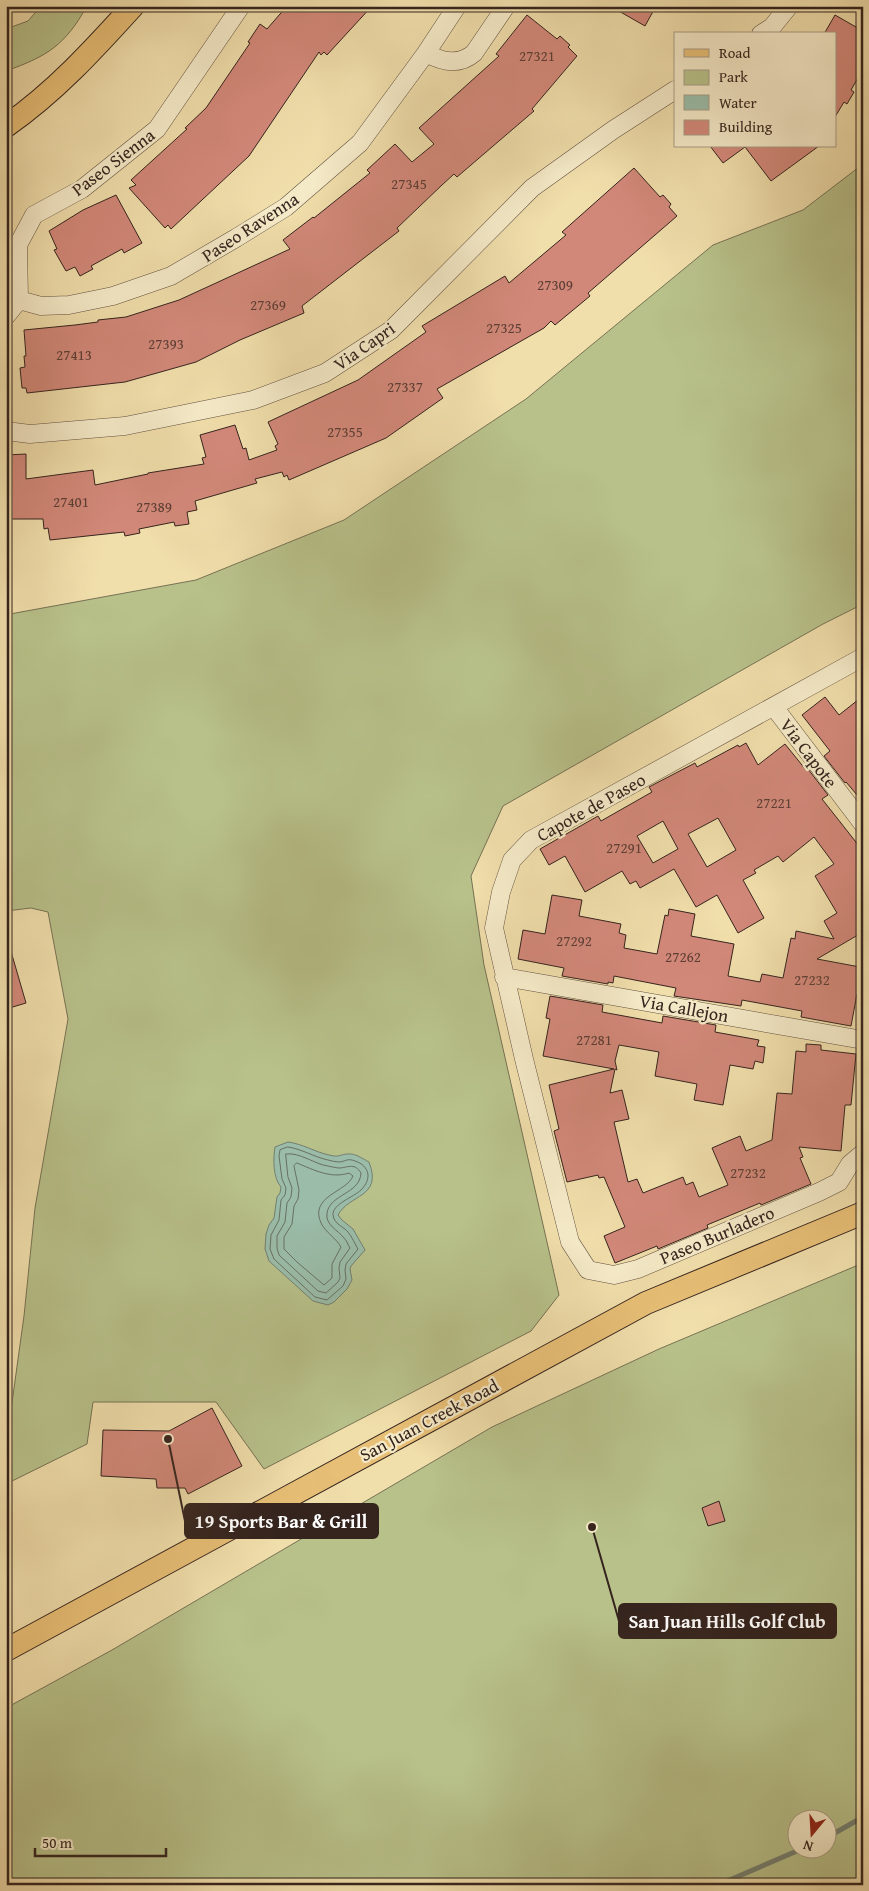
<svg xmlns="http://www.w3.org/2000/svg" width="869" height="1891" font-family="'Gentium Book Plus',serif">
<rect width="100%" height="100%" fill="#f0deab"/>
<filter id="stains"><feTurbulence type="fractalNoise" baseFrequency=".004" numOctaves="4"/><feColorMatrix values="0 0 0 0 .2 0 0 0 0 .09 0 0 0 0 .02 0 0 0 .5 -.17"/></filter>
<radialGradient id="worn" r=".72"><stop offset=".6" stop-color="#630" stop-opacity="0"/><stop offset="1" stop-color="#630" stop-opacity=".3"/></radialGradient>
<path fill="#b8c18a" stroke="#767254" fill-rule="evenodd" d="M41,6H87C65,45 48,56 6,71V29L28,21Z
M863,164V604L823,624L503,806L471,876L484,965L559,1295L531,1331L264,1469L216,1402H93L87,1444L6,1484V1446L24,1316L35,1208L68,1019L48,912L31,908L6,911V616L10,614L196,580L344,520L526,399L713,245L803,210Z
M863,1263V1885H6V1708L112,1650L492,1427L659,1349ZM796,1818H826V1848H796Z"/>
<path fill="#9abca8" stroke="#727f71" d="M288,1142C303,1144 315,1152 329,1155C340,1158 340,1154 348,1154C355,1153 363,1159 369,1162C383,1198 349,1194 338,1215L342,1220L353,1229L365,1250L351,1266L350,1269L352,1280L347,1289L334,1302L328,1305L313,1301L269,1261L265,1249L266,1234L269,1225L274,1218L277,1197L280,1193L281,1187C273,1178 273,1159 275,1147Z"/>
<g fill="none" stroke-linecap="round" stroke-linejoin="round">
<path stroke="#687063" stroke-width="1" d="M288,1147C302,1149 314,1157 328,1160C332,1161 336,1162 340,1162C346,1161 348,1158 355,1161C370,1166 372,1179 361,1190C354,1197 332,1204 333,1215C334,1224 344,1227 348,1232C352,1237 355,1244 358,1249L346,1264L345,1270L346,1279L343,1286L327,1300L315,1297L274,1259L270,1249L271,1235L279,1220L281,1200L285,1195L286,1188L282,1179L279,1156L280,1150Z
M286,1154C300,1152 314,1164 328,1166C332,1167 337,1168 340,1168C349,1167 355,1163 361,1173C360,1194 330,1194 327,1213C325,1225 338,1230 344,1238C347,1241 348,1245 350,1248L340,1262L339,1268L340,1278L338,1282L326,1293L318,1291L279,1255L277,1248V1236L285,1222L287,1203L291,1197L292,1188L288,1177Z
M297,1163C314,1170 331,1179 349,1173L353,1176C347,1192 309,1196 321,1223C326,1233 336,1238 341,1247L332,1264V1278L324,1285L297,1262L284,1249V1237L292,1224L294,1206L298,1199L299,1190L294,1166Z"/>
<path stroke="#727f71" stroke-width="5" d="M826,1838L863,1817
M718,1885L804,1848"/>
</g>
<path fill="#d28879" stroke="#35241e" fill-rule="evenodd" d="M287,6H372L327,55L324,52L321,55L319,52L249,156L171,229L168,225L165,228L129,188L136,185L131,180L187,129L185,128L206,108L250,43L248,42L260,24L267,29Z
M610,6H656L645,26Z
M527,15L557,39L560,36L570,45L568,47L577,56L532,109L534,111L457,177L454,174L442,185L397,228L399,231L302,306L304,313L240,340L196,362L125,382L27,393L26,388H22L20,368L25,367L24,356H26L24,330L75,325L98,322V320L126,317L179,300L290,249L283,240L313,217L314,218L370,173L367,170L395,144L412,162L434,144L419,128L499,56L496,54Z
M835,15L863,31V69L851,90L854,92L847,104L844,102L835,117V34H824Z
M710,146H819L771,181L745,147L723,163Z
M634,168L660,197L663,195L671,204L669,207L677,216L588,293L590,296L555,325L551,321L544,328L437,389L443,398L386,438L289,480L287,475L284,477L282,472L255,479L257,483L195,501L197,510L187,512L189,524L175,526L174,522L139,529L140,533L125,536L124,532L50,540L48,528L44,529L43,519H6V455L26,454V479L93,470L95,485L148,474V473L204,464L202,458L206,457L200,435L235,425L243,449L246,448L249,460L277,450L275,446L278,444L268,422L358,380L426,332L422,326L505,276L509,283L566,235L562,232Z
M116,195L142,243L124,253L122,249L91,266L93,269L80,276L75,267L66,271L54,250L57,249L49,231L83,210Z
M863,696V802L846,782L845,783L824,756L830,751L802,715L825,697L839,715Z
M746,743L758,765L785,744L806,770L808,769L828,795L822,799L863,851V932L817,959L860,967L858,972H863L861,995L857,994L851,1026L801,1017L802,1011L742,1000L741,1006L674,996L676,988L614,976L613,983L608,982V984L562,976L564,968L518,959L523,930L545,934L552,895L582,900L579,916L621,924L619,933L626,935L624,948L657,954L665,915L668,916L669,909L695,914L691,936L734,944L728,976L760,982L762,974L783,978L791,938L795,939L796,931L834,939L824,921L837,913L815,876L834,864L814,837L783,862L778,856L754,870L756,873L743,880L764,918L738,933L717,895L696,907L674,869L640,888L636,881L630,884L622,871L585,892L565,856L549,865L540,849L598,816L601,821L652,792L649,787L695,763L697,767L738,745L739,747ZM718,818L736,850L707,867L688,834ZM663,821L678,849L653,863L637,836Z
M6,948H10L26,1003L6,1009Z
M550,996L603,1005L602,1012L662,1023L663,1016L716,1025L715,1032L759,1040L757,1046L765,1047L763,1063L755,1061L753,1069L730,1065L723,1105L694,1100L697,1084L655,1076L659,1052L619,1045L615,1061L617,1070L615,1069L610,1093L622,1090L629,1119L614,1122L628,1182L637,1179L643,1193L683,1177L686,1185L693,1182L699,1197L728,1185L712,1148L740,1136L746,1151L772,1140L777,1093L792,1094L796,1051L806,1052V1044L821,1045V1050L856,1054L851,1105H845L841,1151L799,1147L803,1157L800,1158L811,1184L761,1205L760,1203L707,1225L708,1228L658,1249L657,1246L615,1263L604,1236L625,1227L604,1177L599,1178L598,1175L567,1182L554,1131L559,1129L549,1085L614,1069L543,1056L550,1019L546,1018Z
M212,1408L242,1466L188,1494L185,1488H157L156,1479L101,1476L103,1430L169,1431Z
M719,1501L725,1521L708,1526L702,1508Z"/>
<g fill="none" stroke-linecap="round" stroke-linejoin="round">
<defs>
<path id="minor" d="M761,34L772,27L789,6
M426,53C442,62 459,66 474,53L506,6
M19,300L41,306L69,305L113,296L171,276L236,238L286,207L360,143L426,53L457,6
M6,316L19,300L18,245L34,215L82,189L157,129L241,6
M6,431L30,434L125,426L253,400L325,373L391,330L532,188L613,130L675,90
M863,657L531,840L512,860L501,892L494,928L524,1059L570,1242L588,1270L614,1275L638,1269L819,1192L839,1182L850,1164L863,1153
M774,707L863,824
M504,977L863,1040"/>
<path id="major" d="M6,126C54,93 94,49 133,6
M6,1650L646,1303L863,1213"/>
</defs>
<use href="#minor" stroke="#645241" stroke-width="19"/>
<use href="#major" stroke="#35241e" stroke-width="24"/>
<use href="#minor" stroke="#f5eac8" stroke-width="18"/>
<use href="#major" stroke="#e8bf76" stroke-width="22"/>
</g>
<g text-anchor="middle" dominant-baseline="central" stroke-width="4.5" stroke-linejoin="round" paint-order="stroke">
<g font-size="15" fill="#5c3d35">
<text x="537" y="55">27321</text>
<text x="409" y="183">27345</text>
<text x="555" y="284">27309</text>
<text x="268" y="304">27369</text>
<text x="504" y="327">27325</text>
<text x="166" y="343">27393</text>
<text x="74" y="354">27413</text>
<text x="405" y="386">27337</text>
<text x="345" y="431">27355</text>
<text x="71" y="501">27401</text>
<text x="154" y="506">27389</text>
<text x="774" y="802">27221</text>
<text x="624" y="847">27291</text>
<text x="574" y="940">27292</text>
<text x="683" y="956">27262</text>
<text x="812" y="979">27232</text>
<text x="594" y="1039">27281</text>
<text x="748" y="1172">27232</text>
</g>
<g font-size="18" fill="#35241e" stroke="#f5eac8">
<text transform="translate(113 162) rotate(-37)">Paseo Sienna</text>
<text transform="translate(250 227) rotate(-33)">Paseo Ravenna</text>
<text transform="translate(364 346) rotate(-35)">Via Capri</text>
<text transform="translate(809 753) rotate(53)">Via Capote</text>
<text transform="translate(591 807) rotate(-29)">Capote de Paseo</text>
<text transform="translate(684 1008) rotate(10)">Via Callejon</text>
<text transform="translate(717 1235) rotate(-23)">Paseo Burladero</text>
<text transform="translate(429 1420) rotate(-28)">San Juan Creek Road</text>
</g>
</g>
<path fill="none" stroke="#35241e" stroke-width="2" d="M168 1439L185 1521M592 1527L619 1621"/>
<g fill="#35241e" stroke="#f5eac8" stroke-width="2">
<circle cx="168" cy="1439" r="5"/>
<circle cx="592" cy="1527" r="5"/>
</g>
<g fill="#35241e" stroke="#35241e" stroke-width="2">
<rect x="185" y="1504" width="193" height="34" rx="5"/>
<rect x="619" y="1604" width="217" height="34" rx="5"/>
</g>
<g font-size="19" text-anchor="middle" font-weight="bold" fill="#fff">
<text x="281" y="1528">19 Sports Bar &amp; Grill</text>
<text x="727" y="1628">San Juan Hills Golf Club</text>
</g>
<rect width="869" height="1891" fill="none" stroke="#f0deab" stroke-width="25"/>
<rect x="8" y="8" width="854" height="1876" fill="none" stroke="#35241e" stroke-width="2.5"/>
<rect x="12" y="12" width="844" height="1866" fill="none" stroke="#35241e"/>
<rect x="674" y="32" width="162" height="115" fill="#f5eac8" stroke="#a89b84"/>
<rect x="684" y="49" width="25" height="8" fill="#e8bf76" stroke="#a89b84"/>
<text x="719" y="58" font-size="15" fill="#35241e">Road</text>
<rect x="684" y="70" width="25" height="15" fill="#b8c18a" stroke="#a89b84"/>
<text x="719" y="82" font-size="15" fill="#35241e">Park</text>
<rect x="684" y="95" width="25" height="15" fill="#9abca8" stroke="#a89b84"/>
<text x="719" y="108" font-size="15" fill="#35241e">Water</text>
<rect x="684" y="120" width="25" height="15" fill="#d28879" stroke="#a89b84"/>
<text x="719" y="132" font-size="15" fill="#35241e">Building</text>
<g transform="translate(812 1834) rotate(198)"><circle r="24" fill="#f5eac8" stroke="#a89b84"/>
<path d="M0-4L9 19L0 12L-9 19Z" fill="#8f2418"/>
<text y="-8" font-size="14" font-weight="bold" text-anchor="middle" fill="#35241e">N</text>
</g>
<path d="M35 1848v8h131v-8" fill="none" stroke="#35241e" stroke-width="2.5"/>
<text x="42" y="1848" font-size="15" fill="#35241e" stroke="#f5eac8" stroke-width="4" paint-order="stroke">50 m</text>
<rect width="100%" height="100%" filter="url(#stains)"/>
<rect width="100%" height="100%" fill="url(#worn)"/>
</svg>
